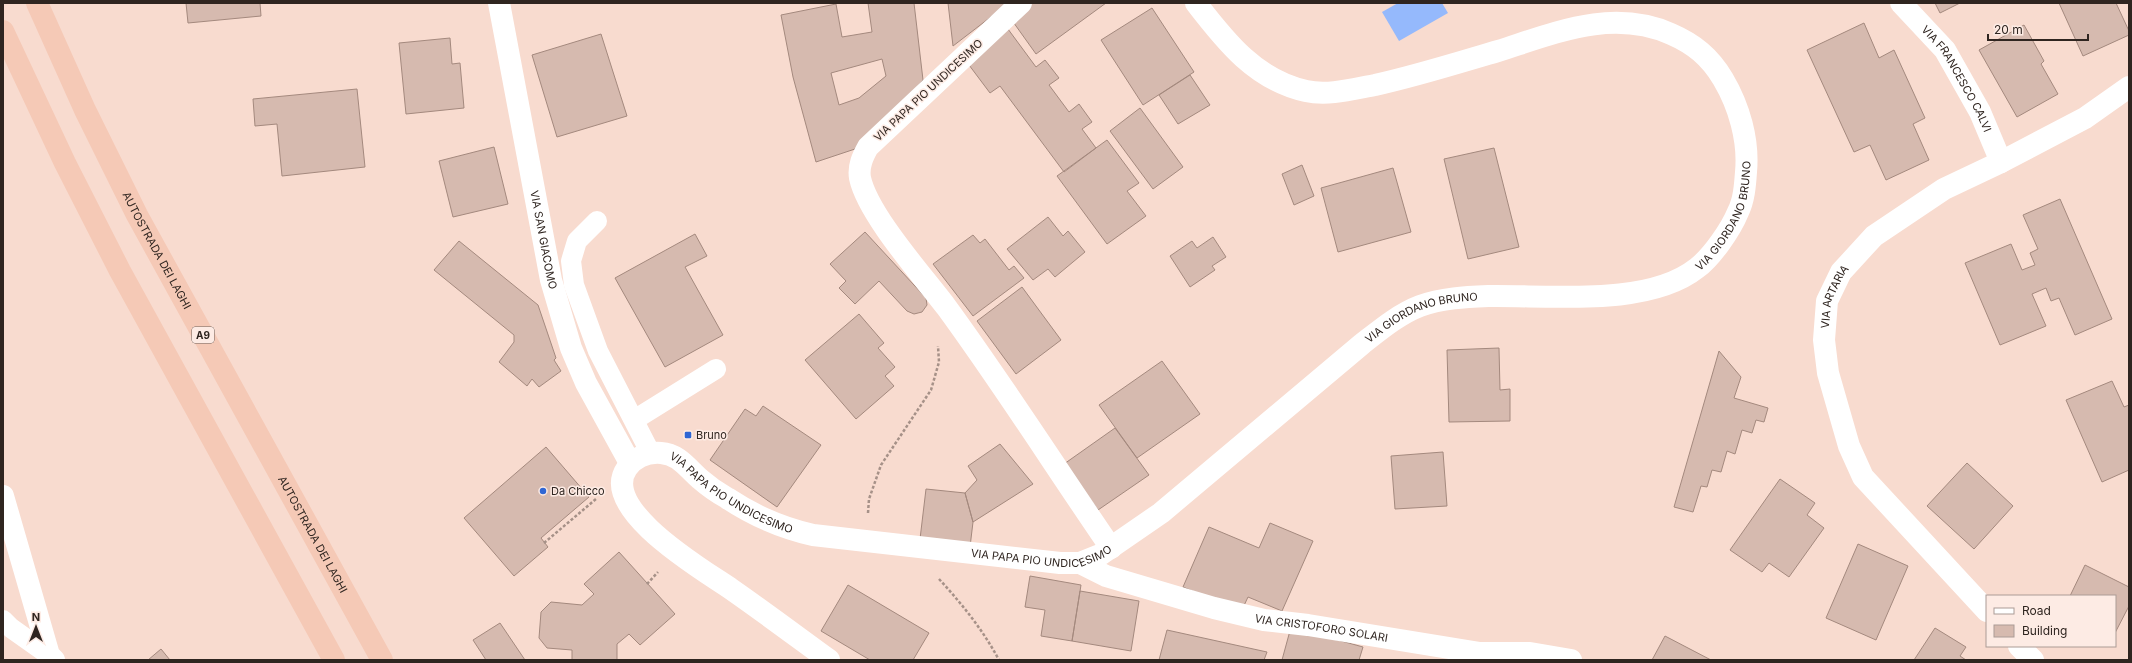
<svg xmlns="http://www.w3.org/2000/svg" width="2132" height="663" font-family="Inter,sans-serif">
<rect width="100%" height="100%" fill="#f8dbcf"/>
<path fill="#95b9fc" d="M1398,3H1442L1448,13L1399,41L1382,12Z"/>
<path fill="#d6baaf" stroke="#a4897e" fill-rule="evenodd" d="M186,3H260L261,16L188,23Z
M868,3H914L923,80L900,107L861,147L816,162L793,77L781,15L836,4L842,37L872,32ZM882,59L886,76L859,98L839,105L831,73Z
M948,3H1009L953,46Z
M1032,3H1106L1036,54L1011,19Z
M1935,3H1960L1940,13Z
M2059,3H2116L2129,31V35L2083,56Z
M1152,8L1194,72L1143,105L1101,40Z
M1864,23L1879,58L1894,50L1925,118L1913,124L1929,160L1886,180L1870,145L1854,152L1807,50Z
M1005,25L1036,67L1045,60L1059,78L1049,85L1069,112L1079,104L1092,122L1082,129L1096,148L1064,172L1000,86L990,93L966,61Z
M2024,25L2044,61L2041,64L2058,94L2017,117L1979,50Z
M601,34L627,116L557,137L532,55Z
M450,38L452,64L460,63L464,108L406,114L399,43Z
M1190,75L1210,105L1178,124L1159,95Z
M357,89L365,167L282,176L277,124L255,126L253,99Z
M1140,108L1183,167L1153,189L1110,131Z
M1107,140L1139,183L1127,191L1146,216L1107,244L1057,176Z
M494,147L508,204L453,217L439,161Z
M1494,148L1519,247L1468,259L1444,159Z
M1302,165L1314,196L1294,205L1282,174Z
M1393,168L1411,232L1338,252L1321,188Z
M2060,199L2112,319L2075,335L2059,298L2051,301L2046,288L2032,294L2046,326L2000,345L1965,263L2011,244L2022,270L2035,265L2030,253L2038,249L2023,215Z
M1048,217L1063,236L1068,231L1085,252L1055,277L1048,269L1033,280L1007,249Z
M865,232L926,298L927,305L922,312L914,314L907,311L879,281L855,304L839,288L846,281L830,264Z
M695,234L707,256L685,267L723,335L665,367L615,278Z
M973,235L980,243L985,239L1009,270L1014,266L1024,278L973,316L933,264Z
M1213,237L1226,257L1212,266L1215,270L1190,287L1170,256L1192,241L1197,248Z
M459,241L538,305L556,358L554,360L561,371L539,387L532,379L527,386L499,362L514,342V335L434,270Z
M1022,287L1061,340L1016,374L977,321Z
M859,314L884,343L878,348L895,367L885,376L894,386L856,419L805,360Z
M1499,348L1500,390L1510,389V421L1449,422L1447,350Z
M1719,351L1741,377L1734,398L1768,408L1764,422L1756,420L1752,433L1742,430L1735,454L1727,451L1721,472L1712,470L1707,487L1701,486L1693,512L1674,507Z
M1162,361L1200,414L1137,458L1099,405Z
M2112,381L2124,407L2129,405V470L2102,482L2066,400Z
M763,406L821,445L777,507L710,460L745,409L756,416Z
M1115,428L1149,475L1098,510L1064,464Z
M1000,444L1033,484L973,522L965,493L977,480L968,466Z
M546,447L589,497L541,538L548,547L514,576L464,518Z
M1443,452L1447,506L1395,509L1391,456Z
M1967,463L2013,506L1974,549L1927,506Z
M1780,479L1815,503L1807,515L1824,528L1789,577L1769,563L1762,572L1730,550Z
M926,489L965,493L973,522L970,547L920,539Z
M1270,523L1313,541L1282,611L1248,597L1241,612L1183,587L1209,527L1259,548Z
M1858,544L1908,566L1876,640L1826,618Z
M619,552L675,614L640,645L629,634L617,644V660H572V650L547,648L539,638L541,612L551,602L582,605L594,594L584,584Z
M2085,565L2129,587V606L2115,633V596H2070Z
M1030,576L1081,585L1072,641L1041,636L1045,610L1025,607Z
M848,585L929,633L913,660H870L821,631Z
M1080,591L1139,601L1131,651L1072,641Z
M500,623L525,660H486L473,640Z
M1291,627L1363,647L1359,660H1282Z
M1935,628L1966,647L1960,656L1966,660H1914Z
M1167,630L1267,652L1264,660H1159Z
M1665,636L1711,660H1652Z
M161,649L170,660H148Z"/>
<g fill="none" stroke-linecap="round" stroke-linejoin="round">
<path stroke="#a69188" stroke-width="2.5" stroke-dasharray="3 2" stroke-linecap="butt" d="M868,513L869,499L881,465L931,390L939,362L938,346
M544,543L596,499
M939,579C962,604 983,630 999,660
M647,584L658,572"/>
<path stroke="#fff" stroke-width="20" d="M597,221L577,241L571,261L574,285L598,351L651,454
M634,420L716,369
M3,620L11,628L49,655"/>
<g stroke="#fff" stroke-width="22">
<path id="s1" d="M499,3L551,280L571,348L586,383L630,463"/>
<path d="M1021,3L868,147C863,156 858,166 860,178C868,215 923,276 947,308C1004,386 1056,468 1111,548"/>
<path id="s2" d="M1901,3L1945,50L1980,112L2001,162"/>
<path d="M3,496L49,655L54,660"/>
<path id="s3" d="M1080,563L1106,576L1214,608L1264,620L1308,625L1480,653H1530L1571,660"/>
<path id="s4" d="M1987,611L1863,477L1849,446L1828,373L1824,340L1827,301L1841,272L1874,236L1944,189L2001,162L2085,118L2129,87"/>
<path d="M2019,646L2033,660"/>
<path id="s5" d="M829,660C796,636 764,612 731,589C705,571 598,509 627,468C635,457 648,452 661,453C679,454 688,469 700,479C708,486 718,493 727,498C754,516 782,528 813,535L1060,563H1080L1100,555L1161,513L1362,344C1380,330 1399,314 1420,306C1442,298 1466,297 1489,296C1550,295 1648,307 1697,268C1712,257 1731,229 1738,212C1744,200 1745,186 1746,172C1749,140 1739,106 1723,79C1710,57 1694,44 1671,34C1612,8 1555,33 1498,51C1457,63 1416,76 1375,85C1353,89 1328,96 1306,91C1256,80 1226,42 1196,3"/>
</g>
<g stroke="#f5c9b6" stroke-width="22">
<path id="s6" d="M37,3L85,110L137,215L382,660"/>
<path d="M3,31L65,163L120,271L334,660"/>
</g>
</g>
<g fill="#2f66d4" stroke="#fdebe4" stroke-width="1.5">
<rect x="684" y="431" width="8" height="8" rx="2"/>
<circle cx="543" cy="491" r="4"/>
</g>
<g text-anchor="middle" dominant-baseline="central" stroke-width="3" stroke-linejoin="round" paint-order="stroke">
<rect fill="#fdebe4" stroke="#6d605b" stroke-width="1" x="192" y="327" width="22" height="16" rx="3"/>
<g font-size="10" font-weight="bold" fill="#2f2520">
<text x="203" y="335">A9</text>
</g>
<g font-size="11" fill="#2f2520" stroke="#fdebe4">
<text stroke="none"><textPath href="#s2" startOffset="95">VIA FRANCESCO CALVI</textPath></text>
<text transform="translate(928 90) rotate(-43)">VIA PAPA PIO UNDICESIMO</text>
<text stroke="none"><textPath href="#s5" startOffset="1548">VIA GIORDANO BRUNO</textPath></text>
<text stroke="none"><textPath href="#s1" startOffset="241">VIA SAN GIACOMO</textPath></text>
<text stroke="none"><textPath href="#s6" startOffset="275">AUTOSTRADA DEI LAGHI</textPath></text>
<text stroke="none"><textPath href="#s4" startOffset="371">VIA ARTARIA</textPath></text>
<text stroke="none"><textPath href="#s5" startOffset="1201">VIA GIORDANO BRUNO</textPath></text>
<text stroke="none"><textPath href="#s5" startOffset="414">VIA PAPA PIO UNDICESIMO</textPath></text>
<text stroke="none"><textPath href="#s6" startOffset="599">AUTOSTRADA DEI LAGHI</textPath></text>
<text stroke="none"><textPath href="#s5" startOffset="738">VIA PAPA PIO UNDICESIMO</textPath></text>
<text stroke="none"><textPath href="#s3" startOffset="251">VIA CRISTOFORO SOLARI</textPath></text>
</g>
<g font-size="11" fill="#2f2520" stroke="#fdebe4" text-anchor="start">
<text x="696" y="435">Bruno</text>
<text x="551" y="491">Da Chicco</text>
</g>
</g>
<rect width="2132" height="663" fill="none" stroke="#2f2520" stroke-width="8"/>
<rect x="1986" y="595" width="130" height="52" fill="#fdebe4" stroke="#ab9c96"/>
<rect x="1994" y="608" width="20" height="6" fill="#ffffff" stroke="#ab9c96"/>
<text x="2022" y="615" font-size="12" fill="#2f2520">Road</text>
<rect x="1994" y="625" width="20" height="12" fill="#d6baaf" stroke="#ab9c96"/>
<text x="2022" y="635" font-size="12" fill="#2f2520">Building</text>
<g transform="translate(36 627)" stroke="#fdebe4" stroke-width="3" paint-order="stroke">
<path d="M0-3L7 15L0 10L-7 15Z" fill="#2f2520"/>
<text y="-6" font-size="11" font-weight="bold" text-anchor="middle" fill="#2f2520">N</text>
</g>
<path d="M1988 34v6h100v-6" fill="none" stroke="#2f2520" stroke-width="2"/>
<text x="1994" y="34" font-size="12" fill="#2f2520" stroke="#fdebe4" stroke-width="3" paint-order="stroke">20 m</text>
</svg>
